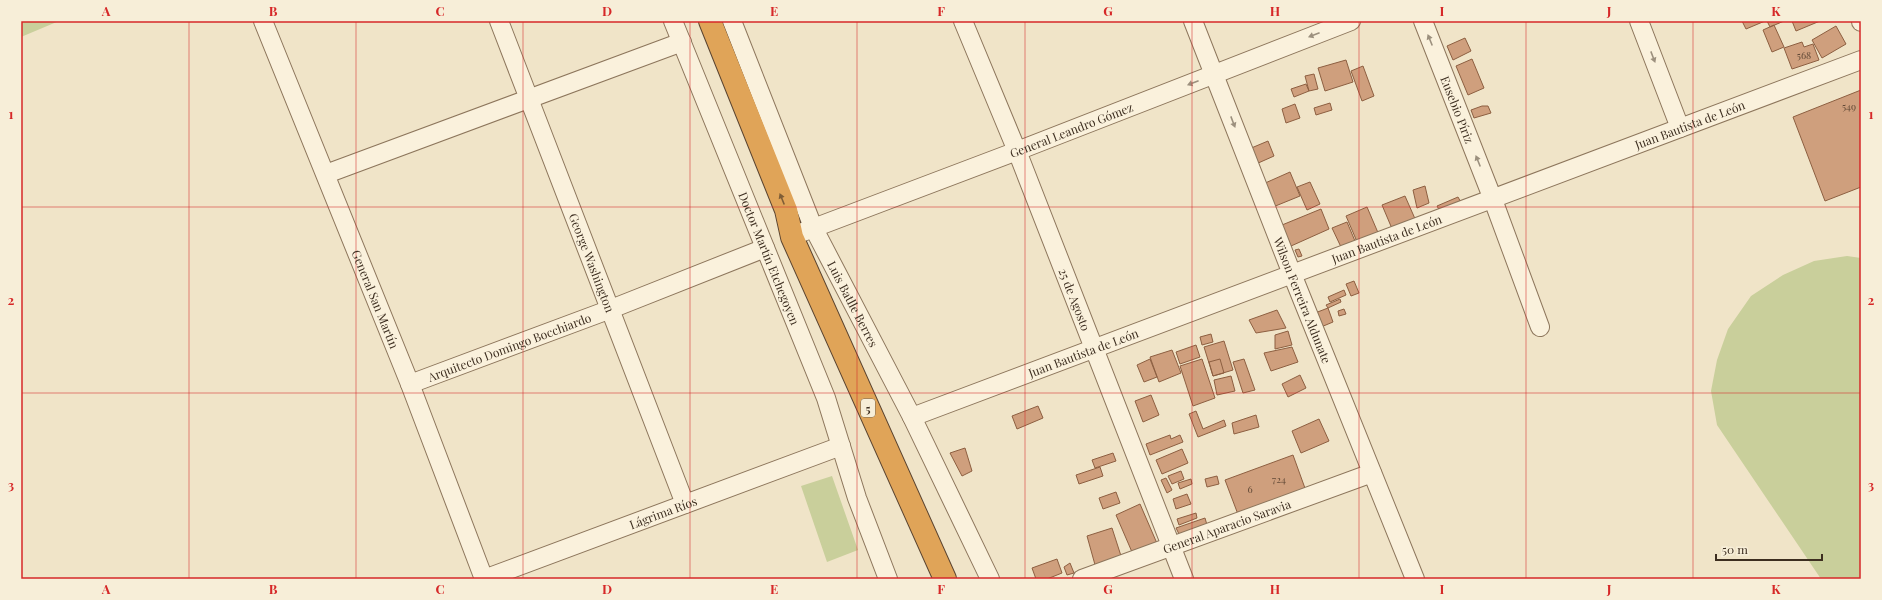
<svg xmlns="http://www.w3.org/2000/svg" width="1882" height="600" font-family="'Playfair Display',serif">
<rect width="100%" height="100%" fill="#f0e4c8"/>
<path fill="#c9cf9b" d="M21,21H59L21,37Z
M1847,256L1861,258V579H1821L1717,425L1711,391L1717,360L1728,329L1751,296L1783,275L1814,261Z
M832,476L858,550L827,562L801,486Z"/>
<path fill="#cf9f7d" stroke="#8d5f41" d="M1742,21H1765L1746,29Z
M1767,21H1784L1770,27Z
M1792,21H1820L1796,31Z
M1774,25L1784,47L1772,52L1763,30Z
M1836,26L1846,44L1822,58L1812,40Z
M1465,38L1471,51L1453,60L1447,46Z
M1802,42L1804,47L1813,44L1819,60L1792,69L1784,48Z
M1472,59L1484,88L1468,95L1456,66Z
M1346,60L1353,82L1325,91L1318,68Z
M1363,66L1374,96L1362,101L1351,71Z
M1314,74L1318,89L1309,91L1305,76Z
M1306,84L1309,91L1294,97L1291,89Z
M1861,90V187L1825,201L1793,117Z
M1330,103L1332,110L1316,115L1314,108Z
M1295,104L1300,118L1286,123L1282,109Z
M1482,106H1488L1491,113L1474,118L1471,110Z
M1268,141L1274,156L1256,164L1249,149Z
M1290,172L1300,196L1273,207L1263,184Z
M1310,182L1320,204L1307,210L1297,187Z
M1425,186L1429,203L1417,208L1413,190Z
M1405,196L1416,221L1393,231L1382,205Z
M1458,197L1463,206L1442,215L1437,206Z
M1367,207L1379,235L1358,244L1346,216Z
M1321,209L1329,229L1291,246L1282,225Z
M1347,222L1355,241L1341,247L1332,228Z
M1299,249L1302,256L1298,257L1295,250Z
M1354,281L1359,293L1351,296L1346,284Z
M1344,290L1346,295L1330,302L1328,297Z
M1340,299L1341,302L1328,308L1326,305Z
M1328,308L1333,322L1321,327L1315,313Z
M1344,309L1346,314L1339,316L1338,311Z
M1277,310L1286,328L1256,333L1249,320Z
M1288,331L1292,345L1275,349V335Z
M1211,334L1213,342L1202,345L1200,337Z
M1224,341L1233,370L1213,376L1204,347Z
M1196,345L1200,357L1180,364L1176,352Z
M1292,347L1298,362L1271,371L1264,353Z
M1172,350L1181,373L1159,382L1150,357Z
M1150,359L1157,377L1144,382L1137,365Z
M1202,359L1215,398L1193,406L1180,366Z
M1220,359L1224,373L1213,376L1209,362Z
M1244,359L1255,390L1243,393L1233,362Z
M1300,375L1306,388L1288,397L1282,384Z
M1231,376L1235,391L1217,395L1214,380Z
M1151,395L1159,415L1143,422L1135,401Z
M1038,406L1043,418L1017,429L1012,416Z
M1196,411L1203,429L1224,420L1226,426L1198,437L1189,414Z
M1256,415L1259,427L1234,434L1232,423Z
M1319,419L1329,441L1301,453L1292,431Z
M1170,435L1171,439L1180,435L1183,442L1150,455L1146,444Z
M965,448L972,471L962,476L950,453Z
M1182,449L1188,463L1162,474L1156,460Z
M1113,453L1116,461L1095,468L1092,460Z
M1293,455L1306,491L1239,517L1225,480Z
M1100,467L1103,476L1079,484L1076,475Z
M1181,471L1184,479L1172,484L1168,476Z
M1217,476L1219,484L1207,487L1205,479Z
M1166,478L1172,490L1167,493L1161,480Z
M1191,479L1192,484L1180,489L1178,483Z
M1116,492L1120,503L1103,509L1099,498Z
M1187,494L1191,504L1176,509L1173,499Z
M1140,504L1159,548L1135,559L1116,515Z
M1196,513L1197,518L1179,525L1177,519Z
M1205,518L1207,525L1180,536L1176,528Z
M1112,528L1122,559L1097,572L1087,536Z
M1057,559L1062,573L1047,579H1036L1032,568Z
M1070,563L1074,573L1067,575L1064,567Z"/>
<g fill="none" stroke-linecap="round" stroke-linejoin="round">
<defs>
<g id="minor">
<path id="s1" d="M263,21L410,384L484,579"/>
<path id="s2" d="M499,21L685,504"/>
<path id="s3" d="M673,21L826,398L857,498L888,579"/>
<path id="s4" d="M732,21L813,227L912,417L990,579"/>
<path id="s5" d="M963,21L1017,151L1184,579"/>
<path id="s6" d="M1193,21L1292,274L1415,579"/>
<path id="s7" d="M1423,21L1492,197L1540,327"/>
<path d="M1639,21L1680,128"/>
<path d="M1861,21V22"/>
<path d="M326,174L682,42"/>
<path id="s8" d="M803,232L1017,151L1351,21"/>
<path id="s9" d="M410,384L611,309L765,248"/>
<path id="s10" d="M912,417L1861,60"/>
<path id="s11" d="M484,579L841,446"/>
<path id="s12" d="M1082,579L1372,473"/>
</g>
<path id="highway" d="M710,21L786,210L792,237L945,579"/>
</defs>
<use href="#minor" stroke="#8d765c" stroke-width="20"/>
<use href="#highway" stroke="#5b4430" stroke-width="24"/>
<use href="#minor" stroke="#faf1dc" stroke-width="18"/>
<use href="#highway" stroke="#e0a458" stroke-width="22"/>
</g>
<defs><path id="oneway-solid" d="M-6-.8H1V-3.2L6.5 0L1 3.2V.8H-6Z"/></defs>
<g fill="#9c907e">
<use href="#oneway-solid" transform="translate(1314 35) rotate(159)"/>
<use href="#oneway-solid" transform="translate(1430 40) rotate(-112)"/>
<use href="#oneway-solid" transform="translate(1653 57) rotate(69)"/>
<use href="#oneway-solid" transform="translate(1193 83) rotate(159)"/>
<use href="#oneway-solid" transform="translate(1233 122) rotate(69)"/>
<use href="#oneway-solid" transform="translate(1478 161) rotate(-112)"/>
</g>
<use fill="#7e5d36" href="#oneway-solid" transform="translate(782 199) rotate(-112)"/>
<path fill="none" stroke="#d62828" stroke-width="1" stroke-opacity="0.55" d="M189,21V579M356,21V579M523,21V579M690,21V579M857,21V579M1025,21V579M1192,21V579M1359,21V579M1526,21V579M1693,21V579M21,207H1861M21,393H1861"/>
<g text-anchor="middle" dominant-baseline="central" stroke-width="3" stroke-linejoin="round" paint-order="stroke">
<g font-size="10" fill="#624a37">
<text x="1804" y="55">568</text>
<text x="1849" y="106">549</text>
<text x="1279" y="479">724</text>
<text x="1250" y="489">6</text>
</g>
<rect fill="#f7eed8" stroke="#756857" stroke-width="1" x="861" y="399" width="14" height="18" rx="3"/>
<g font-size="11" font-weight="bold" fill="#3d2e20">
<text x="868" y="408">5</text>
</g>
<g font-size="12" fill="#3d2e20" stroke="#f7eed8">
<text stroke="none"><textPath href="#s7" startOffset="95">Eusebio Píriz</textPath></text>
<text stroke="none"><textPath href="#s10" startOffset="831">Juan Bautista de León</textPath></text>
<text stroke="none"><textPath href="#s8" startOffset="287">General Leandro Gómez</textPath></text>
<text stroke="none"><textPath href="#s10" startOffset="507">Juan Bautista de León</textPath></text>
<text stroke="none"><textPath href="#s3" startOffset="256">Doctor Martín Etchegoyen</textPath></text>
<text stroke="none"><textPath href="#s2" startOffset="259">George Washington</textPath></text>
<text stroke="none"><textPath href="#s1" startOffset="300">General San Martín</textPath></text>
<text stroke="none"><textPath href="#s5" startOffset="300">25 de Agosto</textPath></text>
<text stroke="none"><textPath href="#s6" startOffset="300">Wilson Ferreira Aldunate</textPath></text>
<text stroke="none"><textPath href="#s4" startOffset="308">Luis Batlle Berres</textPath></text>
<text stroke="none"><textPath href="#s9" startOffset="106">Arquitecto Domingo Bocchiardo</textPath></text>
<text stroke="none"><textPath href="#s10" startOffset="183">Juan Bautista de León</textPath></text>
<text stroke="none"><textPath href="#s11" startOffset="191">Lágrima Ríos</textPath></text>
<text stroke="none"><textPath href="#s12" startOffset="154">General Aparacio Saravia</textPath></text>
</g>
</g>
<rect width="1882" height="600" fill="none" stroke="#f7eed8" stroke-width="44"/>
<path d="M1716 554v6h106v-6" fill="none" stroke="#3d2e20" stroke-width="2"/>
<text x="1722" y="554" font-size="12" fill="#3d2e20" stroke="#f7eed8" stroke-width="3" paint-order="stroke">50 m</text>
<rect x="22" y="22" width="1838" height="556" fill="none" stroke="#d62828" stroke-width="1.5"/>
<g font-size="13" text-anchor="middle" font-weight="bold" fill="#d62828">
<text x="106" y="16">A</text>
<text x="273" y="16">B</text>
<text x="440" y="16">C</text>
<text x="607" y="16">D</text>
<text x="774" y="16">E</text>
<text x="941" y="16">F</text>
<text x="1108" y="16">G</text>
<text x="1275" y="16">H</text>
<text x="1442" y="16">I</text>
<text x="1609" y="16">J</text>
<text x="1776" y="16">K</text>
<text x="11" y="119">1</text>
<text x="1871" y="119">1</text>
<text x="11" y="305">2</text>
<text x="1871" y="305">2</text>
<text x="11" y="490">3</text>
<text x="1871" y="490">3</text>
<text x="106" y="594">A</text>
<text x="273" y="594">B</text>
<text x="440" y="594">C</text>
<text x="607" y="594">D</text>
<text x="774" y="594">E</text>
<text x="941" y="594">F</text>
<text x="1108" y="594">G</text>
<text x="1275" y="594">H</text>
<text x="1442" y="594">I</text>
<text x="1609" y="594">J</text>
<text x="1776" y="594">K</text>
</g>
</svg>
